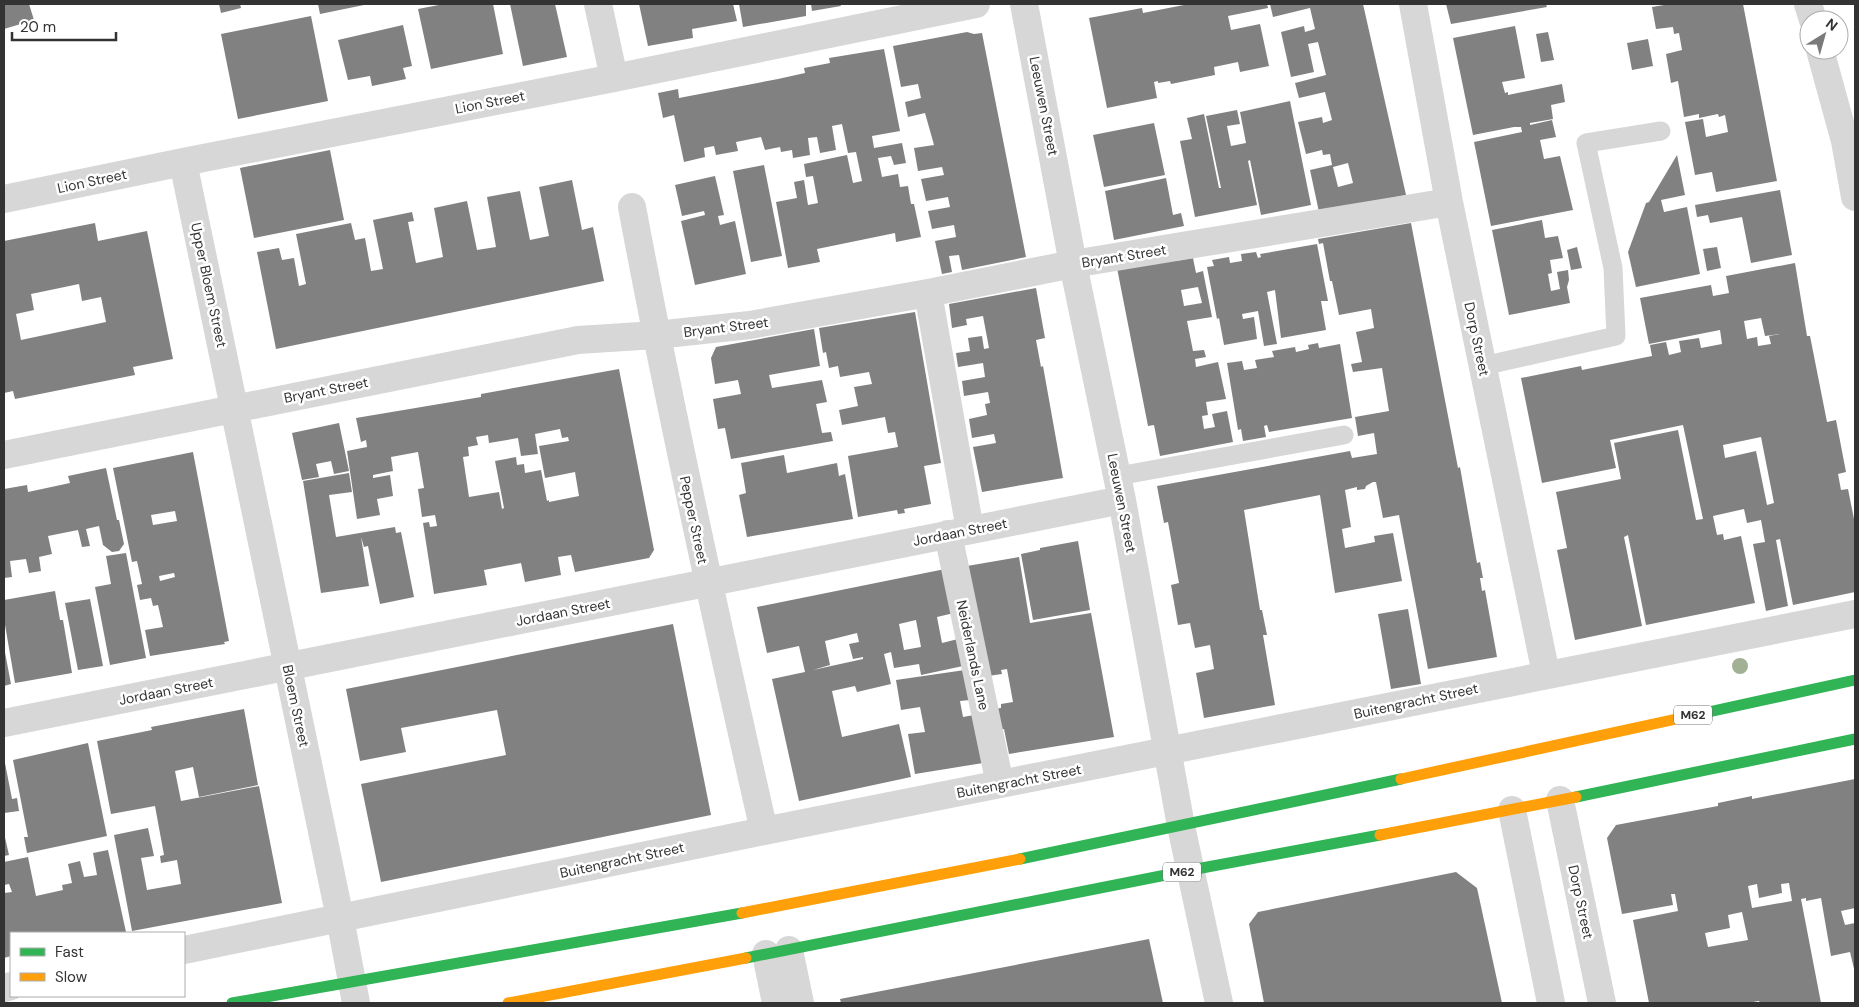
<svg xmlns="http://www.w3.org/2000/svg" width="1859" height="1007" font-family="'DM Sans',sans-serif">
<rect width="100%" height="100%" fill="#fff"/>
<path fill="#818181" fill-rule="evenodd" d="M4,4H29L34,20L4,29Z
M219,4H240L241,8L221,13Z
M318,4H364V5L320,14Z
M444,4H493L503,54L431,69L418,9Z
M510,4H555L567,57L523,66Z
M639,4H733L737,21L692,29L693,38L648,46Z
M739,4H806V16L743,27Z
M811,4H840L841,6L812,11Z
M1189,4H1267L1268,8L1228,16L1231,30L1260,24L1269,66L1240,72L1238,62L1214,67L1215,75L1171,84L1170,81L1158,83V81L1154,82L1157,98L1107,108L1089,18L1142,8L1143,13Z
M1270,4H1363L1406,195L1319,212L1310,170L1332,165L1330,154L1323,155L1322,150L1306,154L1298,122L1322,117L1323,123L1332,120L1325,92L1299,98L1295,83L1326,75L1318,42L1308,44L1314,72L1291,77L1281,32L1304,26L1305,32L1315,29L1310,8L1273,17ZM1348,163L1353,183L1338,187L1333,167Z
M1446,4H1546L1547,7L1451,24Z
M1670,4H1743L1777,181L1716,192L1712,172L1695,175L1685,122L1703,119L1706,137L1728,132L1725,115L1719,117L1718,114L1699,118V114L1684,117L1678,81L1671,83L1666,54L1682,50L1679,33L1674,34L1673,27L1656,29L1652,7Z
M311,16L328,101L238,119L221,34Z
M403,25L412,66L403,68L406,79L372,86L370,76L348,80L338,40Z
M1515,26L1525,78L1502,82L1505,93L1508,92V95L1562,84L1565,102L1551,105L1553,119L1530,123V125L1552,120L1556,137L1540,140L1544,159L1560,156L1573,210L1491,226L1474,142L1522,132L1521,127H1514L1473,135L1453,38Z
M967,32L974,34L982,33L1026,257L962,270L959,255L949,256L952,272L942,274L935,241L956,237L954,225L932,229L928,211L950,207L948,197L926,201L921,179L944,175L942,167L918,171L914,148L934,145L925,113L908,117L905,102L921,98L918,84L901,87L893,46Z
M1548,32L1554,60L1541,62L1536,34Z
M1648,39L1653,66L1632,70L1627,43Z
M884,49L900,131L872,136L874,148L902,143L906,163L894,165L891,156L878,158L882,177L898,174L900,187L908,186L911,204H914L921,237L896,242L895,233L817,249L820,262L788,268L776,202L797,198L794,182L804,180L808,205L818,203L813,176L806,177L804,164L847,155L853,183L862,181L856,152L848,153L842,124L832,126L836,150L820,153L817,137L808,138L810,155L793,158L792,150L781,152L780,147L765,150L761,137L736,142L738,151L716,155L714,146L704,148L705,157L684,162L674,115L663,118L658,93L678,89L679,98L778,79L805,73L804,68L830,63L829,58Z
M1290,101L1311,205L1261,215L1250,160L1248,161L1257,205L1195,217L1180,141L1192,139L1187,118L1204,114L1219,188H1221L1206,116L1237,110L1240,124L1227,126L1231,146L1246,143L1240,112Z
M1154,123L1165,175L1104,187L1093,135Z
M330,150L344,220L254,238L240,168Z
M1677,155L1685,195L1661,200L1664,212L1687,207L1700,274L1636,287L1628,252L1646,203L1649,202Z
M764,165L782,256L751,262L733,171Z
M715,176L724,215L718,216L720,225L735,221L746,274L695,285L681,221L705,215L704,211L682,216L675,185Z
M1166,178L1173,215L1181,213L1184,226L1114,240L1105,191Z
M572,180L582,230L593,227L604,281L276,349L257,252L279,248L282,260L294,258L299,286L306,284L296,234L351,223L355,240L365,238L371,271L383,269L373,220L412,212L414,221L408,222L416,263L443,257L434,208L467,201L477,250L496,247L487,197L520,191L530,240L549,236L539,187Z
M1780,190L1792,255L1751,263L1742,217L1710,223L1708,215L1697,217L1695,205Z
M1542,220L1545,238L1558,236L1563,258L1550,260L1552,273L1548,274L1551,291L1560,289L1557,272L1568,270L1569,280L1567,287L1570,303L1509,315L1492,230Z
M95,223L98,241L147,231L173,359L133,367L135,375L15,399L13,391L4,393V241ZM79,284L82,301L101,297L106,322L21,340L16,314L34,310L31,294Z
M1411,223L1458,468L1460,467L1477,563L1480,562L1483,578H1480L1482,591L1485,590L1497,657L1428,669L1399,515L1383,518L1376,482H1373L1366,486L1365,489L1357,490V487L1345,490L1351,527L1342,529L1345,548L1375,542L1374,536L1393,533L1402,581L1335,593L1320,495L1244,510L1260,610H1262L1267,635H1263L1275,705L1204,718L1196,673L1214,669L1210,645L1195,648L1190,623L1178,625L1171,585L1179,583L1168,522L1164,523L1157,486L1350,451L1352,458L1377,454L1374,433L1358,436L1355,417L1389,411L1382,368L1353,372L1351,364L1362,362L1356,332L1374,328L1371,309L1339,315L1332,281H1330L1323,243L1319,244L1318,239Z
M1317,244L1328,301H1321L1326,330L1281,338L1275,290L1267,292L1277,344L1264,346L1258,311L1242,314L1243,319L1254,317L1257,339L1224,345L1219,318L1217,319L1207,267L1214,266L1212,260L1229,257L1230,263L1242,261L1241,254L1256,252L1258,258L1261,257L1260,254Z
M1577,247L1582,268L1571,270L1567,250Z
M1717,247L1721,268L1707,271L1703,249Z
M1175,257V261L1193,258L1196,273L1203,271L1212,317L1187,321L1193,351L1204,350L1206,357L1195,359L1196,367L1218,362L1226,399L1206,402L1208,415L1202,416L1204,429L1215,427L1212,414L1227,411L1233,442L1160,456L1154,425L1148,426L1117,268ZM1198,287L1202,303L1184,306L1181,290Z
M1795,263L1807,336H1810L1827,422L1836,420L1846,472L1838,474L1841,490L1848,489L1855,524V592L1793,605L1780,539L1776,540L1788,606L1766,611L1753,544L1765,542L1761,520L1747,523L1744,509L1713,516L1717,535L1723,534L1724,540L1741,536L1755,603L1646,625L1628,535L1624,537L1642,626L1575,640L1557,550L1567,548L1556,492L1621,479L1614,443L1678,430L1696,520L1703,519L1683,425L1610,440L1616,468L1542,483L1521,378L1581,366L1582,370L1652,356L1650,345L1666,342L1669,355L1681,352L1679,341L1699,338L1701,348L1722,344L1720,330L1649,344L1640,298L1711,285L1713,296L1729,293L1726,276ZM1761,318L1765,336L1780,334L1769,336L1771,344L1758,346L1757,337L1747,339L1744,321ZM1761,437L1774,503L1767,505L1756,451L1725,458L1723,445Z
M1036,288L1045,338L1036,340L1041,367L1043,366L1063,478L982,492L973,447L996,443L994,434L972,438L969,419L987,415L985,404L990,403L988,392L964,396L962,381L985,377L983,363L958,367L956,353L970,351L968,338L982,336L984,349L989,348L983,316L966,319L967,325L952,328L949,304Z
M915,312L941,463L924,466L931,504L904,509L905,513L898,514L897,510L858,517L848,456L898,447L895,432L888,433L885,417L842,425L839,410L858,406L854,387L872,384L869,372L840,377L838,366L829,368L826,352L823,353L819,328Z
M814,329L820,366L769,375L772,388L822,380L827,402L816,404L822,433L831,432L833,441L731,459L725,428L718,429L713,399L741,394L738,380L715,384L711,358L716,347Z
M1318,343L1319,348L1340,344L1352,418L1269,432L1267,425L1264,426L1266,437L1243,441L1241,429L1238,430L1227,363L1242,361L1244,370L1257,368L1255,360L1274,357L1272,351L1295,347L1296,352L1309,349L1308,345Z
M619,369L654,550L649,558L575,572L571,555L558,557L561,575L525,582L521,563L484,570L487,585L434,594L423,523L429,522L430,527L437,526L435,515L422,517L418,489L424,488L418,452L391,457L393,471L373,475V478L390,475L393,496L377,499L380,515L357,519L347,451L367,447L366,440L361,442L356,418L481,397V394ZM560,429L562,438L568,437L569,441L539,446L545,478L575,472L579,496L549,502V500L547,501L541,470L525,473L524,464L517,465L516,457L495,461L504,508L502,509L499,492L469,497L463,457L469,456L468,447L478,445L476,437L488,435L489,443L518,438L521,456L538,454L535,434Z
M339,423L349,471L334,474L331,461L316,464L319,477L302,480L292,433Z
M193,452L229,641L224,642L225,644L150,656L145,630L163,627L158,605L153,606L151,598L140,600L137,585L142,584L137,561L132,562L113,468ZM175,511L177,521L153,525L151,515ZM174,573L175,577L160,581L159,576Z
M784,455L787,473L837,463L839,476L845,474L853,519L747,537L739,495L746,493L741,463Z
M106,468L117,520H119L124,544L119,551L112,552L103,545L99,526L86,529L90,546L82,547L78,530L48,536L52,554L39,557L41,571L29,573L26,559L10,561L12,577L4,578V489L27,485L28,492L70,483L68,476Z
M349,473L352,492L329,495L336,537L395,527L396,533L401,532L414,597L380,604L368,546L364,547L361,537L369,586L321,593L303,481Z
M1078,541L1090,610L1033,620L1021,554L1040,550V548Z
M126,553L146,658L110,665L95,587L111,584L106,556Z
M1019,557L1030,623L1091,613L1114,737L1009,754L1004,729L997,730L994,709L1001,708V704L1013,702L1007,669L1001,670L1002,674L988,676L967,566Z
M945,569L954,613L937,617L942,643L958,639L963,666L921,675L919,664L894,668L891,652L884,654L891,684L857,692L855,686L832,691L842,737L899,724L911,777L799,801L772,679L805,672L799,646L767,653L757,607ZM916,620L921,647L904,650L899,624ZM857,633L859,642L849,644L853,659L863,657V659L813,670L830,665L825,641Z
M55,591L60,620H63L72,673L15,683L4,619V600Z
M90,599L103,666L78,670L65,603Z
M1408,609L1421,684L1391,689L1378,614Z
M673,624L711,815L381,882L361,784L506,755L497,710L401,728L406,752L360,761L346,689Z
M4,647L11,684L4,686Z
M965,670L970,700L960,701L963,717L974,715L983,763L915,774L908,734L925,732L920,707L901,710L896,680Z
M244,709L258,785L199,797L193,767L175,771L181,801L259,786L282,903L132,931L114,835L148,828L154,856L141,858L147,890L181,884L177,860L161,863L160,856L164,855L155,806L111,814L97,741L152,730L151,727Z
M88,743L107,836L27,853L24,837H28L13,760Z
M4,763H5L12,799L17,798L19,811L4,813Z
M1855,779V908L1841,911L1845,925L1855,923V973L1850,952L1831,956L1821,898L1806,901V898L1801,899L1821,1003H1760L1759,1001L1747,1003H1649L1633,920L1678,911L1675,894H1671L1673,905L1622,914L1607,838L1616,825L1718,806V803L1752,796V799ZM1789,883L1792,901L1752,908L1748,886L1757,884L1759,898L1782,893L1781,884ZM1742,912L1748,940L1708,947L1705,933L1730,928L1728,915Z
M4,833L9,855L4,856Z
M108,850L126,932L11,933V956L4,958V893L12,892L9,884L4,885V862L28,857L36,896L63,890L62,885L72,883L68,864L80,861L84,877L97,875L93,853Z
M1456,872L1477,888L1502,1003H1264L1249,924L1258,912Z
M1149,939L1163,1003H841L840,999Z"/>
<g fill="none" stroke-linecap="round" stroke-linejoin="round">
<path stroke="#d7d7d7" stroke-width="19" d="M1483,366L1616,336L1613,268L1586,143L1661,131
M1118,476L1344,435"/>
<path stroke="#d7d7d7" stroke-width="28" d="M598,4L614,78
M1024,4L1073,264L1122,500L1181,826L1219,1003
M1413,4L1449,202L1546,674
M1808,4L1813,20
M1820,50L1845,141L1855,197
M183,162L340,918L356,1003
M4,199L183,162L614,78L976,4
M632,207C671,416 717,624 764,831
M928,293L970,530
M4,455L578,340L656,335L750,325L928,293L1073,264L1449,202
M948,534L998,775
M4,723L1122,500
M1560,800L1602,1003
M1512,810L1551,1003
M184,950L764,831L1855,614
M789,950L800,1003
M766,954L776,1003
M4,988L11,986"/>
<path stroke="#30b455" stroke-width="11" d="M1681,718L1855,680
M1576,797L1855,739
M1020,859L1401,779
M746,958L1191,870L1380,835
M232,1003L742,913"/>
<path stroke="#ff9f0a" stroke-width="11" d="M1401,779L1681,718
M1380,835L1576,797
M742,913L1020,859
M508,1003L746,958"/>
</g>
<circle fill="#a2b095" cx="1740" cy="666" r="8"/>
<g text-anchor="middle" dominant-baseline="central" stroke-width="5" stroke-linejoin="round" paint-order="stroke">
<g fill="#fff" stroke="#707070" stroke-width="1">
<rect x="1674" y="705.5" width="38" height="19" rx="4"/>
<rect x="1163" y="862.5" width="38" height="19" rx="4"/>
</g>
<g font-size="12" font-weight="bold" fill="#333">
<text x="1693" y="715">M62</text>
<text x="1182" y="872">M62</text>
</g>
<g font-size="14" fill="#333" stroke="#fff">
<text transform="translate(490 102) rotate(-11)">Lion Street</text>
<text transform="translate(1044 106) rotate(79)">Leeuwen Street</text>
<text transform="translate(92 181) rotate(-12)">Lion Street</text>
<text transform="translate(1124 256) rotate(-9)">Bryant Street</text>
<text transform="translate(209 285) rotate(78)">Upper Bloem Street</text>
<text transform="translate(726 327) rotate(-7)">Bryant Street</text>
<text transform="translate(1477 339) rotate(78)">Dorp Street</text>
<text transform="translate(326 390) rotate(-11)">Bryant Street</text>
<text transform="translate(1122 503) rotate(79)">Leeuwen Street</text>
<text transform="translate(694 520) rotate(78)">Pepper Street</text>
<text transform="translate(960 532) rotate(-11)">Jordaan Street</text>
<text transform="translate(563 612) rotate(-11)">Jordaan Street</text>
<text transform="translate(973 655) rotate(78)">Neiderlands Lane</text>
<text transform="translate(166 691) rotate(-11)">Jordaan Street</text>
<text transform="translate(1416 701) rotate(-12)">Buitengracht Street</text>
<text transform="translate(296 706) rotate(78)">Bloem Street</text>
<text transform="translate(1019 781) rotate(-11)">Buitengracht Street</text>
<text transform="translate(622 860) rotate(-12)">Buitengracht Street</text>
<text transform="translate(1581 902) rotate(78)">Dorp Street</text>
</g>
</g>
<rect width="1859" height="1007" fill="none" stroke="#333333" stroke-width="10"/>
<rect x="10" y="932" width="175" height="65" fill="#ffffff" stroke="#adadad"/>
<rect x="20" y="948" width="25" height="8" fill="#30b455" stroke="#adadad"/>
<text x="55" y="957" font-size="15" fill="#333333">Fast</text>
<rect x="20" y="973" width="25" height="8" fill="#ff9f0a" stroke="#adadad"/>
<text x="55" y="982" font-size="15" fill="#333333">Slow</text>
<g transform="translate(1824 35) rotate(37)"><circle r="24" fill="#ffffff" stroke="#adadad"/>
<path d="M0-4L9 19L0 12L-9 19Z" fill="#7a7a7a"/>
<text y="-8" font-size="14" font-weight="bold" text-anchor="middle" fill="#333333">N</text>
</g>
<path d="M12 32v8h104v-8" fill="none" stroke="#333333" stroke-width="2.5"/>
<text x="20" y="32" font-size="15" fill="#333333" stroke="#ffffff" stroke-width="4" paint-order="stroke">20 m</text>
</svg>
